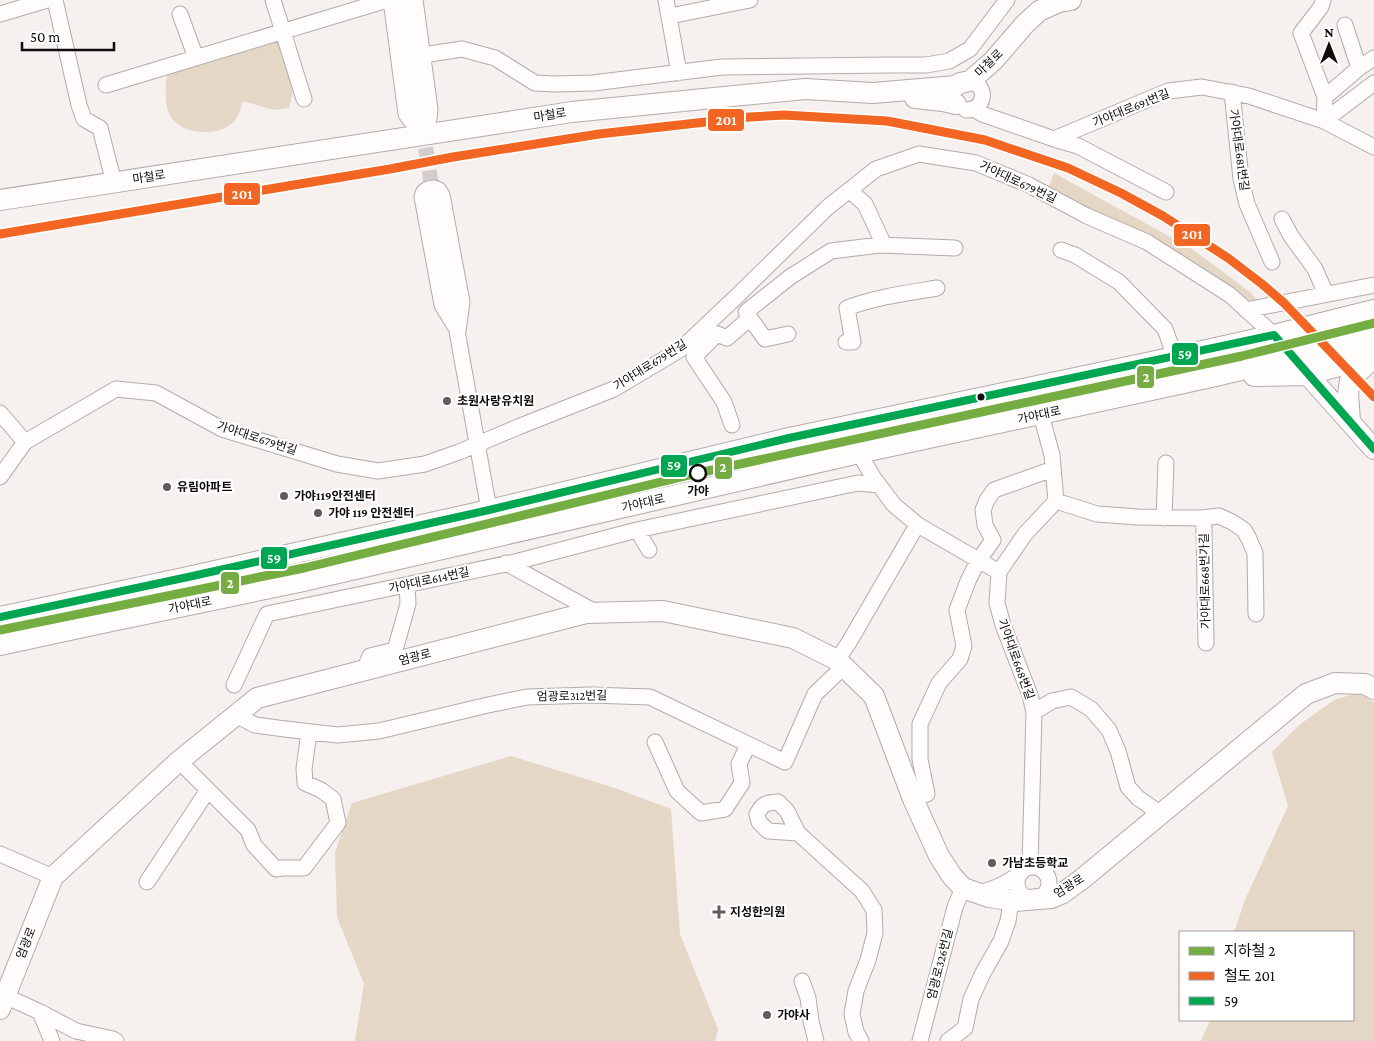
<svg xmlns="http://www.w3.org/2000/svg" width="1374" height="1041" font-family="'Crimson Pro','Noto Sans KR',serif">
<rect width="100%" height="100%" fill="#f6f0ee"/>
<path fill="#e5d7c6" d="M280,39L295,84L289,108L274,110L243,101C241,107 240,114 236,119C223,137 187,136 173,120C164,110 165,87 167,75Z
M1054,173L1192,249L1250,292L1260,303L1246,310L1230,295L1059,201L1049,187Z
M1360,692L1374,703V1041H1201L1210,1020H1353V932H1234L1245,900L1288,806L1272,752L1299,725L1334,700Z
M511,756L615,788L671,809L680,934L718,1029L715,1041H355L364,984L337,917L335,852L352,803Z"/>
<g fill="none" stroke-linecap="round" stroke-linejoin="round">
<path stroke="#d3cecc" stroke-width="15" stroke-dasharray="15 8" stroke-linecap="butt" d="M422,125L434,201"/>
<defs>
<path id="minor" d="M55,0L79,105L84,119L100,128L114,183
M273,0L304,99
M391,0L406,114C413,126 418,128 429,119L430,109L415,0
M403,0L419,110
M666,0L679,73
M1323,0L1321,7L1301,33L1325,97L1324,121
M0,14L47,0
M180,14L196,58
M670,16L750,0
M1345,25L1359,68
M423,55L462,49L495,58L535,83L555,84L593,83L722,67L891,65H926L949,61L970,49L1007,0
M106,85L387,0
M1232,92L1241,179L1247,204L1272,262
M1325,97L1359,68L1374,58
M974,109L982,114L1054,139L1168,91L1202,87L1249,96L1324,121L1374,147
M966,110C985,110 989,86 970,81
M1324,121L1374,83
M1054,139L1078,146L1166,192
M434,188L439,190L442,195L462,302L458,331L442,305L422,197C423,190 427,189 434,188Z
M849,190L865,204L884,245
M434,202L489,510
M1282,219L1291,236L1315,269L1326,294
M1061,250L1075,255L1119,282L1165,329L1175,357
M1246,310L1374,285
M750,318L765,339L788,334
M846,342H853L847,308C876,297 907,293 937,288
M0,413L25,442
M732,425L724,402L694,357L717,334L727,338L750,318L746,312L790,277L831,251L880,245L955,248
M859,453L873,477L894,505L918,525L999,572
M0,477L25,442L116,389L156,393L222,429L337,464L378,471L425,464L459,452L518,427L614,389L681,349L736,297L828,207L876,169L919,154L976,163L1029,185L1087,216L1147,242L1230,295L1274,335
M1056,501L1097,514L1138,517L1202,518L1219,516L1232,522L1244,530L1249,539L1255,553L1256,614
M1164,518L1166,463
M1202,518L1204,529L1206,643
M637,530L649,550
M506,563L597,613
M837,660L848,644L913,532L918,525
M364,670L370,656L395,650L408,604L407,585
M234,685L267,614L515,562L637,530L858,483L879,485
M1034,712L1052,701L1071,697L1091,709L1109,730L1118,751L1128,787L1138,798L1161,814
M236,715L255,725L285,729L338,735L379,731L488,705L527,697L591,695L650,697L785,762L815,694L837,673L846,669
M655,742L677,791L701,813L725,809L742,783L739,764L748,745
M179,761L248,830L254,845L276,869L282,868H304L338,823L333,799L321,790L305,783L304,769L309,732
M913,799L927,794L920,759V724L939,683L960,659L964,646L957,610L968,581L978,561L993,540L985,525L983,510L987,500L994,490L1053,469
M798,833L768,831L759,822L757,814C763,803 766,803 778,802L787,811L798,833L862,891L874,910L875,933L868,960L856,991L852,1014L856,1032L861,1041
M0,854L53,877
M1030,867L1034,712L1030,695L1003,625L997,603L999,572L1025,534L1056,501L1052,455L1041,415
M1017 883a16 16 0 1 1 32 0a16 16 0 1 1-32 0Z
M147,882L208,790
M977,893C996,889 1005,884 1021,873
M802,981L808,998L811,1021L816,1041
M5,996L40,1012L76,1031L113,1039L116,1041
M40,1012L52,1041
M920,1041L955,907L963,888
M948,1041L965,1028L971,999L983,973L1001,941L1008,921L1011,901"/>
<path id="major" d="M915,98L943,101L956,104
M0,200L572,112L805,89L873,93L956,86L960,83L970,81L993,61L1025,24L1039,11L1059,2L1071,0
M1301,367L1374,449
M1254,376L1307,375L1374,356
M1350,421L1348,394L1350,380L1373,358
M0,617L188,577L489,510L789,438L1175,357L1274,335L1374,310
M0,645L107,622L299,582L859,453L1207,378L1374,339
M0,1009L53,877L179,761L257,698L586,613L663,611L793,638L837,660L874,696L913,799L939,856L952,876L963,888L989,897L1015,901L1051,898L1063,893L1082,879L1306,694L1335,683L1365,684L1374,689"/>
</defs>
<use href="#minor" stroke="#b1acaa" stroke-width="17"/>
<use href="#major" stroke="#b1acaa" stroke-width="22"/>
<use href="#minor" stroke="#fefdfc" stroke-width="15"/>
<use href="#major" stroke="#fefdfc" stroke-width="20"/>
<defs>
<path id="bus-1" d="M0,617L188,577L489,510L789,438L1274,335L1374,449"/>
</defs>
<use href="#bus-1" stroke="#fff" stroke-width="11"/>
<use href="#bus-1" stroke="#00a651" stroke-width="8"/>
<defs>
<path id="rail-1" d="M0,234L390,169L453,157L599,134L750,117L784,115L887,121L985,140L1068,168L1121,193L1163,216L1228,258L1262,284L1284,303L1374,397"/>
</defs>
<use href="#rail-1" stroke="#fff" stroke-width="12"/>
<use href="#rail-1" stroke="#f26522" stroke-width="9"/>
<defs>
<path id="metro-1" d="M0,630L304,568L698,473L1242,356L1374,323"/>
</defs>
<use href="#metro-1" stroke="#fff" stroke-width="12"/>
<use href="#metro-1" stroke="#76ad42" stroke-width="9"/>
</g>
<circle fill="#0f0c0b" stroke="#fff" stroke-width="2" cx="981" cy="397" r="4.5"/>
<g fill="#605c5a" stroke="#fff" stroke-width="2">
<circle cx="447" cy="401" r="5"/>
<circle cx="167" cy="487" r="5"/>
<circle cx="284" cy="496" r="5"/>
<circle cx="318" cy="513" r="5"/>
<circle cx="992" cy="863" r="5"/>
<path d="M716.5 904.5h5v5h5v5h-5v5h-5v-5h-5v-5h5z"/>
<circle cx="767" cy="1015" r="5"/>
</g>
<circle fill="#fff" stroke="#0f0c0b" stroke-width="2.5" cx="698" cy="473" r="8"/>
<g text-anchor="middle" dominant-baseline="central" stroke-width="4.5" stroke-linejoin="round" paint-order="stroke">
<g font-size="12" fill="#0f0c0b" stroke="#fff">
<text transform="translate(989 63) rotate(-44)">마철로</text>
<text transform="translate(1131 108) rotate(-22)">가야대로691번길</text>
<text transform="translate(550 115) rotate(-9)">마철로</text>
<text transform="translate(1239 150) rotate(82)">가야대로681번길</text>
<text transform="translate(149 177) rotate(-9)">마철로</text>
<text transform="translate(1018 182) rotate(25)">가야대로679번길</text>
<text transform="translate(650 365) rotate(-32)">가야대로679번길</text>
<text transform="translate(1039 415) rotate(-12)">가야대로</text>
<text transform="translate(257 438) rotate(18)">가야대로679번길</text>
<text transform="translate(643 503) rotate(-13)">가야대로</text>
<text transform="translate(429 580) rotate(-12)">가야대로614번길</text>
<text transform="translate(1205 581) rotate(-91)">가야대로668번가길</text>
<text transform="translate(190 605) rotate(-11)">가야대로</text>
<text transform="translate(415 657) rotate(-14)">엄광로</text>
<text transform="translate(1016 659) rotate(70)">가야대로668번길</text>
<text transform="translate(572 696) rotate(-1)">엄광로312번길</text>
<text transform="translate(1069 886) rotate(-32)">엄광로</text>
<text transform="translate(26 943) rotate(-68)">엄광로</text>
<text transform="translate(940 964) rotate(-76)">엄광로326번길</text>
</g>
<g font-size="12" font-weight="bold" fill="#0f0c0b" stroke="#fff" text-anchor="start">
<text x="457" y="401">초원사랑유치원</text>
<text x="177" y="487">유림아파트</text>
<text x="294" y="496">가야119안전센터</text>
<text x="328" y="513">가야 119 안전센터</text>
<text x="1002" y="863">가남초등학교</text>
<text x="730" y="912">지성한의원</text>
<text x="777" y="1015">가야사</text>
</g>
<g font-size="12" font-weight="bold" fill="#0f0c0b" stroke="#fff">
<text x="698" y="491">가야</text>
</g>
</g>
<g stroke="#fff" stroke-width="2">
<rect x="707" y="108" width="38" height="24" rx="5" fill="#f26522"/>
<rect x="223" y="182" width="38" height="24" rx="5" fill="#f26522"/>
<rect x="1173" y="223" width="38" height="24" rx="5" fill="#f26522"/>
<rect x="1171" y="342" width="28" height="24" rx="5" fill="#00a651"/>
<rect x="1136" y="365" width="19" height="24" rx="5" fill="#76ad42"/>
<rect x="660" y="454" width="28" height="24" rx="5" fill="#00a651"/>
<rect x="714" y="456" width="19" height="24" rx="5" fill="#76ad42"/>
<rect x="260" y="546" width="28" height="24" rx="5" fill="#00a651"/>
<rect x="220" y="571" width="20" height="24" rx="5" fill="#76ad42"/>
</g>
<g font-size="14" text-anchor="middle" font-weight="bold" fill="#fff">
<text x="726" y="125">201</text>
<text x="242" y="199">201</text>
<text x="1192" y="239">201</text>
<text x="1185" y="359">59</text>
<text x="1146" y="382">2</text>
<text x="674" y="470">59</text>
<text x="723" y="472">2</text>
<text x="274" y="563">59</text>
<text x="230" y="588">2</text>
</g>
<rect x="1179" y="931" width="175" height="90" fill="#ffffff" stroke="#9f9e9d"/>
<rect x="1189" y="947" width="25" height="8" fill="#76ad42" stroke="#9f9e9d"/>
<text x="1224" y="956" font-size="15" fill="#0f0c0b">지하철 2</text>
<rect x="1189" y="972" width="25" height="8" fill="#f26522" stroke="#9f9e9d"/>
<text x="1224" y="981" font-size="15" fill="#0f0c0b">철도 201</text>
<rect x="1189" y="997" width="25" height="8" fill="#00a651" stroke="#9f9e9d"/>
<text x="1224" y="1006" font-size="15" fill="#0f0c0b">59</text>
<g transform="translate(1329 45)" stroke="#ffffff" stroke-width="4" paint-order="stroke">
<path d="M0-4L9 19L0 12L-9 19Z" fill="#0f0c0b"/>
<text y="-8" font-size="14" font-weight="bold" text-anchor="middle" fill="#0f0c0b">N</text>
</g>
<path d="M22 42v8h92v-8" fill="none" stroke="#0f0c0b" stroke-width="2.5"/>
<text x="30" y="42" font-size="15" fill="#0f0c0b" stroke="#ffffff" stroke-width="4" paint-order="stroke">50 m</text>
</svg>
